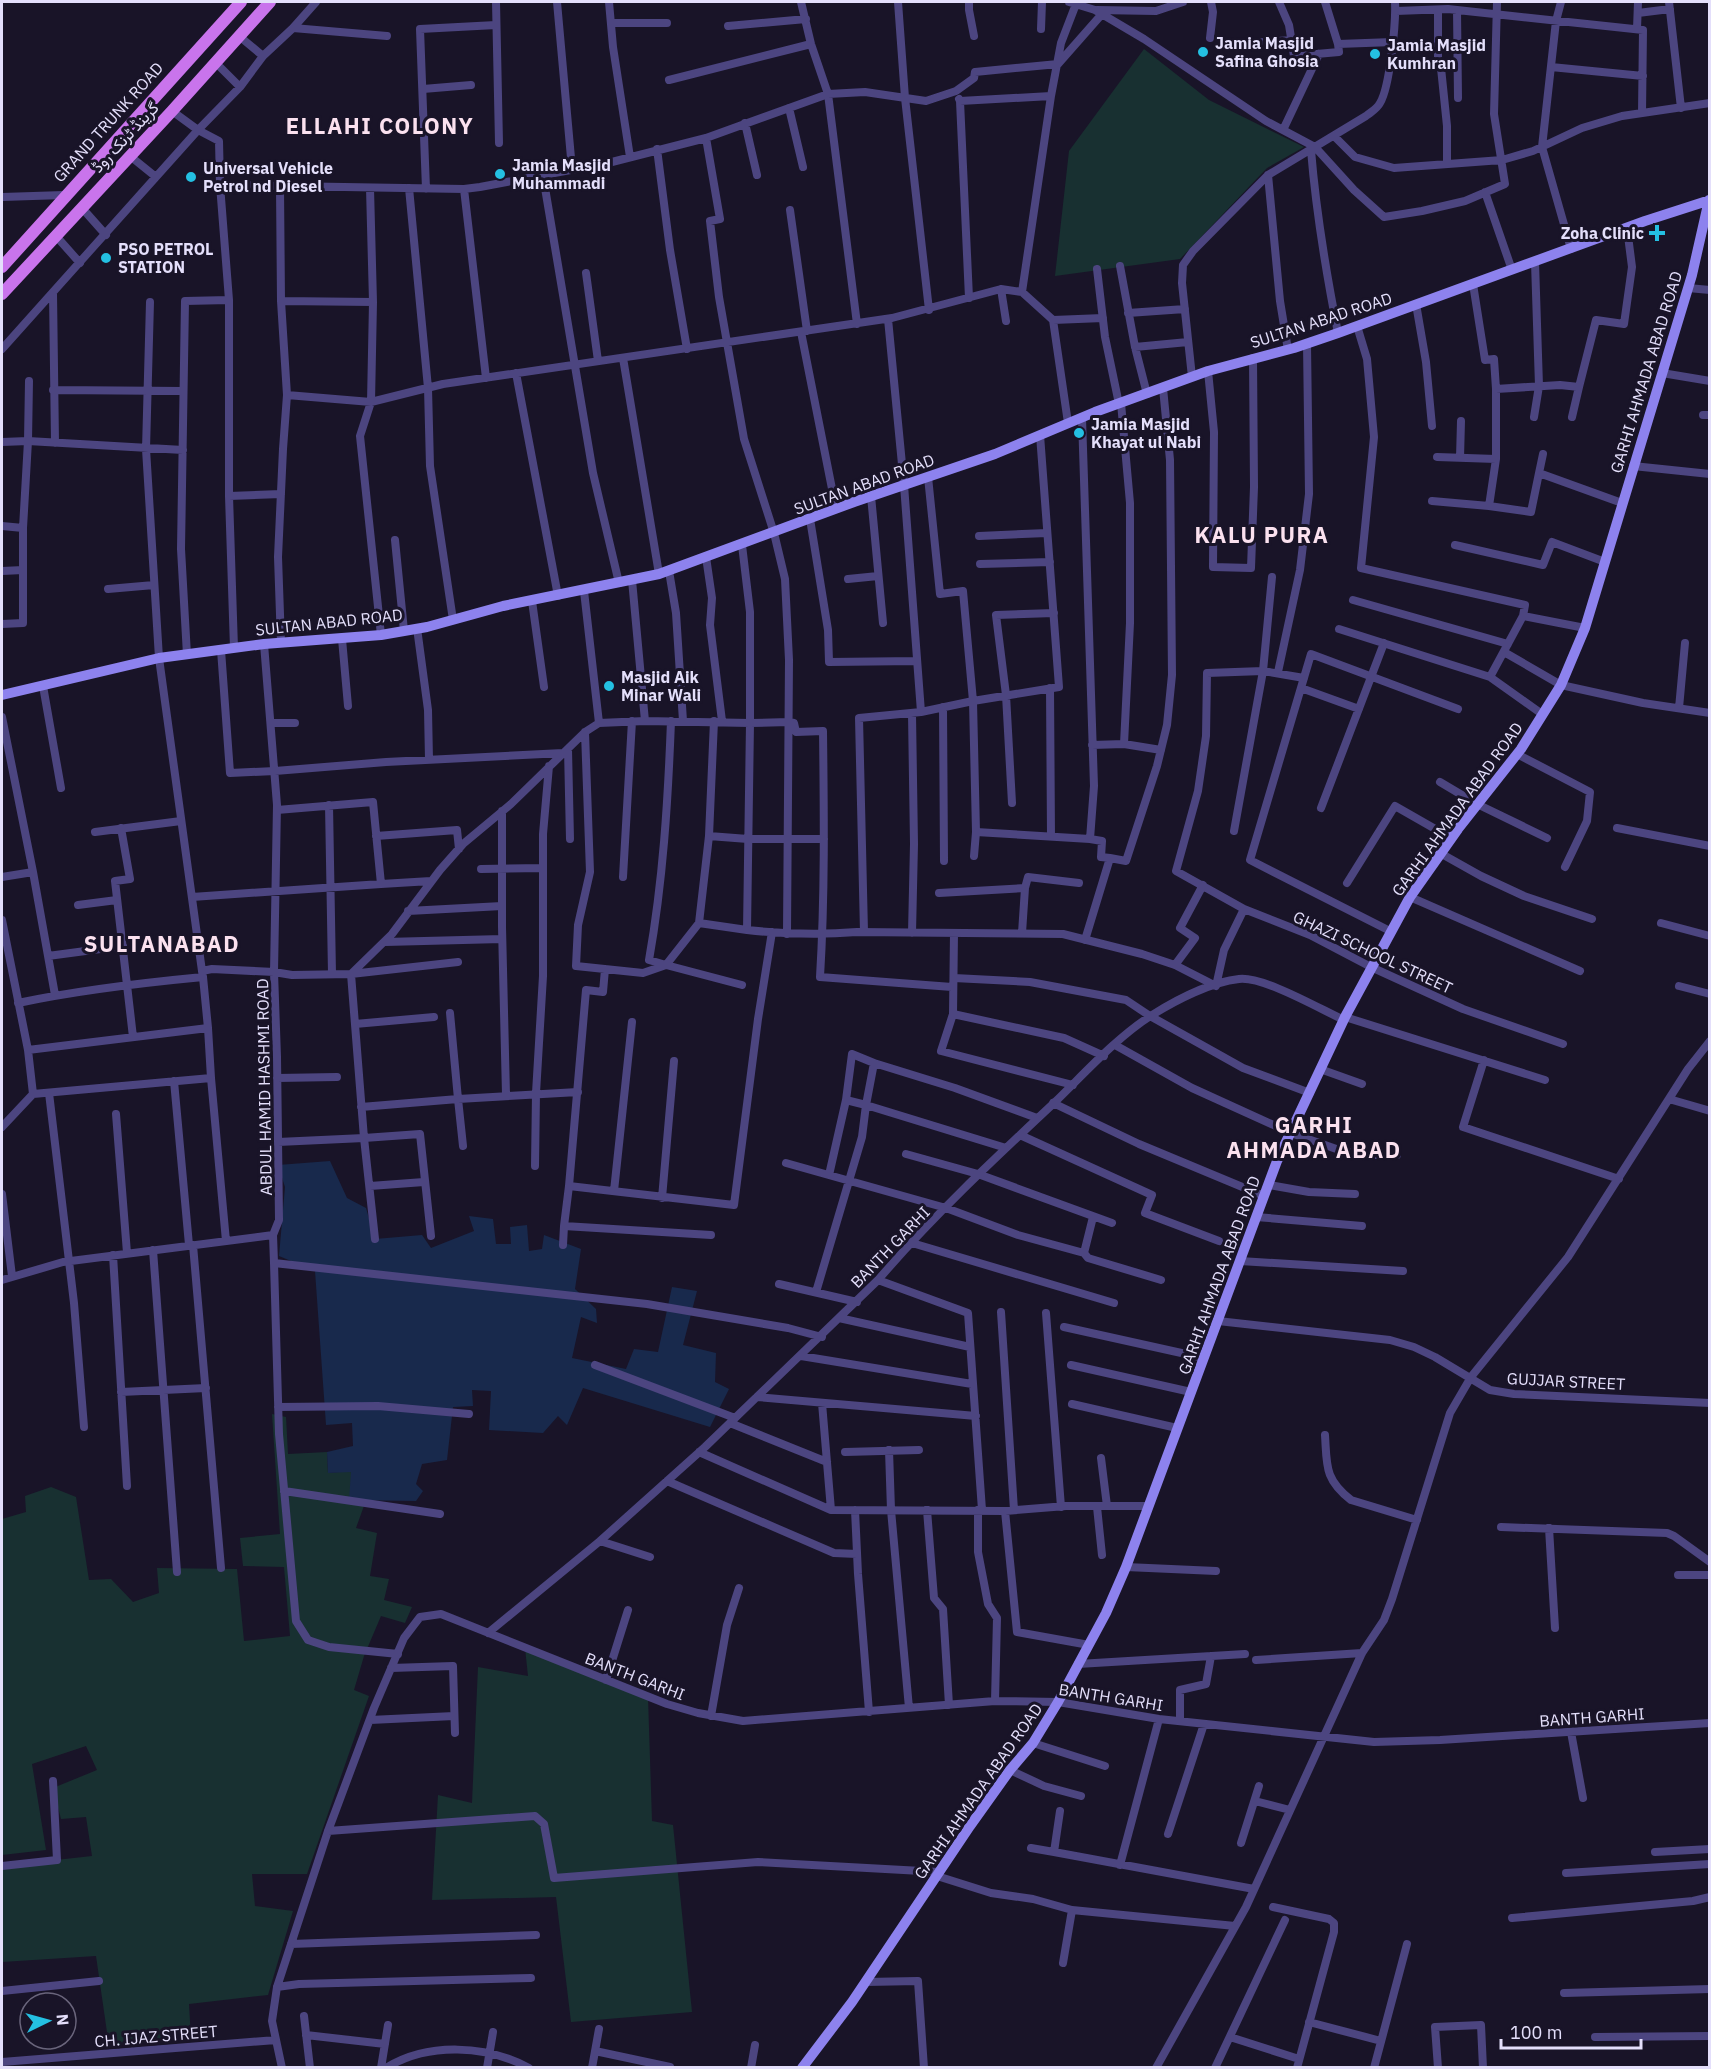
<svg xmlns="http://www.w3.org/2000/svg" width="1711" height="2069" font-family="'IBM Plex Sans',Vazirmatn,sans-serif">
<rect width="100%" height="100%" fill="#191428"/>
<path fill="#183031" d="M1144,49L1209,100L1304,147L1267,168L1180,259L1055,276L1069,151Z
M272,1414L286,1417L288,1454L327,1452L328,1473L351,1471L365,1503L356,1528L377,1533L370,1576L389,1579L384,1600L412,1607L405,1623L381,1616L364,1656L354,1690L369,1696L307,1874H252L255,1906L293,1911L268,1995L189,2004L191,2038L109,2046L96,1956L2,1962V1866L92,1856L86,1817L61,1819L53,1788L97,1770L86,1746L32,1764L46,1850L2,1855V1519L26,1512L25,1496L51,1487L76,1497L89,1580L111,1579L133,1602L159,1593L157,1568L237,1569L244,1641L290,1636L284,1567L243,1566L240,1538L280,1534Z
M525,1648L648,1697L652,1821L673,1825L692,2012L571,2022L556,1897L432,1900L438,1795L472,1803L478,1667L528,1676Z"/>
<path fill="#18294c" d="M330,1161L347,1198L366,1208L375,1239L422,1235L431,1248L474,1231L469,1216L493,1219L496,1244H511L510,1227L527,1225L529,1251L542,1249L544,1235L581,1249L575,1289L596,1309L597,1323L581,1317L572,1358L626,1369L634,1349L658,1352L672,1287L697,1291L683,1345L716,1353L715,1382L729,1389L710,1427L583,1388L567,1425L558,1416L543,1433L489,1430L491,1391L472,1390L473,1406L453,1407L447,1460L422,1464L416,1484L423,1491L416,1501L349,1500L351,1472L328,1473L327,1452L353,1446L352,1423L326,1425L315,1271L279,1256L285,1187L278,1165Z"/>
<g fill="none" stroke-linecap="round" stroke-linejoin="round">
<path stroke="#4c4580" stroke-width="8" d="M496,2L499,143
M557,2L572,169
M609,2L613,47L630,157
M801,2L811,44L828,94L857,324
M898,2L905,98L929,310
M969,2V10L974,36
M1069,2L1095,10L1144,39L1266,121L1315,147L1354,190L1384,217L1422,211L1465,201L1505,184L1494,114L1497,2
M1279,2L1289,25L1294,56L1339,52L1338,44L1393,42
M1325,2L1338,44
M1561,2L1556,21L1542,147L1571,249
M1669,2L1681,108
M1097,10L1156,11L1183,2
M1438,10V63L1441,68L1447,126V163
M1457,10L1458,98
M1396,11L1448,9L1643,30L1642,113
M1638,13L1670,9
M611,23H667
M728,26L806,19
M293,28L387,36
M1041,29L1042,2
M1637,29L1638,2
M239,36L263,56
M1210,38L1213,12L1211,2
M1250,43L1292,40
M215,62L240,87
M1551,67L1643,76
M669,80L811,44
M423,89L471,85
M959,99L960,101L1051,96
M960,101L969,298
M789,108L803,167
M172,111L198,130L219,141L220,185L464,189L480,187L608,163L706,138L828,94L865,92L926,101L956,91L974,78L975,72L1058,64L1102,14
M745,123L757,175
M1283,130L1319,54
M1334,136L1355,157L1394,168L1502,160L1533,151L1582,128L1622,116L1710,103
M706,138L720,219L710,221L719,297L744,439L774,533L785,579L789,660L787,934
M657,149L670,250L687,349
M1311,150C1316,212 1326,272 1338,333
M130,156L156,177
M1268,175L1280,301L1288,350
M543,176L593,473L619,583
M280,187L281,301L373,302
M370,188L373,302L371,402L360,436L381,635
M409,188L428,388L430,466L453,620
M426,189L420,29L496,25
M464,189L486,378
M1485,192L1512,270
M2,197L64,195
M82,208L106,235
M790,210L807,331
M56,236L80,263
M1535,262L1539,386
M1120,266L1135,347L1147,394
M1097,269L1105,337L1119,404
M586,273L598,361
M1473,284L1485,360L1494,359L1496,389L1560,385L1579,387L1596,320L1624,324L1632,267L1627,228
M1688,288L1710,290
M1001,289L1006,321
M1022,292L1051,96L1061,43L1076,4
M53,293L55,443
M229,300V496L234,648
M281,301L287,395L371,402L443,384L892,318L1001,289L1022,292L1053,320L1068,423
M150,302L146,449L159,658L202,971
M1416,304L1426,362L1432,426
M1128,313L1185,309
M888,319L904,485L921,712L973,701L963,591L940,594L928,477
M1053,320L1103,318
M1357,326L1367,359L1374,437L1361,568L1525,605L1523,616L1585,628
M801,332L836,509
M1135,347L1188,342
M2,349L198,130L240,87L263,56L293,28L316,2
M623,358L659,574
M1208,371L1214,432L1213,567L1251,568L1254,487L1253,358
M516,373L558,596
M1662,373L1710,381
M1192,377L1182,283L1183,265L1193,251L1268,175L1366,116C1371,112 1377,109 1380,103C1390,87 1396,21 1395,2
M29,381L28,441L183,450
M53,390L183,391
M1121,403L1130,503V623L1124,744L1161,750
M1703,415H1710
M1534,417L1539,386
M1572,417L1579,387
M1040,435L1059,687L973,701L976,832L1090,839L1094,786L1082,418
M2,442L28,441L23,528L2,526
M1437,457L1496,459
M1460,458L1461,421
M1633,466L1710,474
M1539,473L1543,454
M229,496L281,494
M871,496L883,623
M1432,501L1489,506L1496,459V389
M1489,506L1531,512L1539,473L1622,503
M810,519L828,630L829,662L917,661
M979,536L1047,533
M395,540L404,631
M1455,545L1543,565L1552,542L1605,562
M706,557L712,598L710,625L722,721
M980,564L1050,562
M2,571L23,570
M669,571L676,613L683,721
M848,579L878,576
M632,580L645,721
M108,589L154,585
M1353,600L1508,644
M532,601L544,687
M2,624L23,623V528
M417,628L428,710L429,760
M1339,629L1490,677L1542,714
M342,639L348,706
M281,643L278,557L283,449L287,395
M221,650L230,773L275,771L386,762L563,753
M1504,652L1561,685L1643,703L1710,713
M187,655L181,549L185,301L229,300L220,185
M1278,672L1300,570L1309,494L1307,344
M1490,677L1523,616
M1304,678L1263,671L1207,673L1206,736L1198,791L1176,871L1244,909L1310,935L1371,967L1463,1009L1563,1044
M43,686L61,788
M1050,688L1051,836
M1301,688L1359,709
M943,707L944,861
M1679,708L1685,643
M2,717L33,872
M671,721C668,801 663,881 649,960L666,965L699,923L709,836L714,721
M272,723H295
M599,723L645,721L750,723V612L742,545
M585,732L590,872L578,925L576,966L643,973L666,965L742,985
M1092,745L1124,744
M568,749L570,839
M1517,754L1590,792L1587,821L1565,867
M1440,782L1477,804L1547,838
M1012,803L1006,695L996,615L1054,613
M329,805L332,974
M1321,808L1384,643
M277,810L373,802L381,884L431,881
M502,811V927L506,1095
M121,828L130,879L115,881L133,1037
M1617,828L1710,846
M1234,831L1263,671L1272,577
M95,832L181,821
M376,836L457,830L459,849
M709,836L748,839H824
M1090,839L1102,841L1101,857L1110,858
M1440,853L1481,876L1524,896L1592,919
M974,856L976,832
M481,869L543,868
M2,877L33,872L55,995
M623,877L632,721
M1347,883L1395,806L1451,838
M939,893L1025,888
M192,897L381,884
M1410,897L1580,971
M78,905L117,900
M408,911L502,906
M2,920L28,1050L208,1028L203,977
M699,923L747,930
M1661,923L1710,936
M1390,931L1250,860L1311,654L1458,709
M864,932L859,718L921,712
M912,933L914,844L912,714
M1022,933L1025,888L1028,877L1079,883
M1085,940L1110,858L1126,861L1157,766L1167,725L1172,675L1170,460L1163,388
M385,942L502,939
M48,956L123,946
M1175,965L1195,938L1180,928L1203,885
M605,969L603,992L586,990L569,1186L734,1205L758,1019L772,932
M954,978L1030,982L1126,1000L1150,1016L1243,1068L1310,1093
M1679,986L1710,994
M952,987L820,977C825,895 824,813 823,731L796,732L794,723L789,722L750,723L747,930C784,934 819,935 857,932L1063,934L1142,954L1175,965L1216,986L1224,950L1244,909
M18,1003C79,990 140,983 203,977L202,971L212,969L274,972L277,805L264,644
M953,1014L954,933
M1345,1017L1545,1080
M355,1024L434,1017
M208,1028L211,1078
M1115,1045L1192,1088L1291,1133L1342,1151L1366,1155H1397
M28,1050L33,1094L211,1078L226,1241
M1484,1060L1463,1127L1619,1179
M1320,1069L1362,1084
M277,1078L337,1077
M174,1081L189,1245
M1073,1085L941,1051L953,1014L1064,1038L1104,1056
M49,1093L74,1303L84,1427
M1669,1099L1710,1111
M846,1100L852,1054L874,1063
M1053,1103L1139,1144L1264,1196
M361,1107L458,1099L450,1013
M116,1114L127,1253
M2,1127L33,1094
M1020,1135L1152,1195L1145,1213L1219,1241
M278,1142L364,1138L420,1134L431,1236
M463,1146L458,1099L578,1092
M906,1154L978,1174L1112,1223
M786,1163L946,1208L1018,1235L1084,1253L1088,1258L1161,1280
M535,1166L536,1093L543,976V834L549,766
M829,1175L846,1100L866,1105L874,1063L955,1088L1037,1118
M1269,1185L1309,1192L1355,1194
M370,1186L424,1182
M569,1186L564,1226L711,1235
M614,1191L632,1022
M2,1194L12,1276
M662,1198L674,1061
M1256,1217L1362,1226
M273,1235L274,1263
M375,1239L364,1138L351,974L458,962
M912,1243L1114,1303
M193,1245L221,1568
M563,1245L564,1226
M153,1250L177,1572
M1084,1253L1093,1217
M113,1255L127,1486
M1240,1261L1403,1271
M2,1280L63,1262L273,1235L279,1220L277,1057L274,972L292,975L351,974L392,934L440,870L463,844L511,804L585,732L599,723L584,591
M878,1280L968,1313L982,1510
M779,1284L857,1302
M816,1292L862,1137L866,1105L1006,1148
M1001,1312L1014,1510
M1046,1313L1061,1507
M839,1318L970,1347
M1218,1321L1390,1340L1414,1347L1435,1357L1490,1390L1514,1394L1710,1403
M1064,1327L1204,1358
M801,1356L972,1384
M595,1365L735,1418
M1071,1365L1191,1392
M121,1392L206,1388
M757,1397L976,1416
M822,1403L831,1510
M1072,1404L1177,1428
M278,1407L378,1406L469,1414
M730,1423L827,1462
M1325,1435C1327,1465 1324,1479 1351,1500L1417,1520
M889,1450L891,1510L909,1708
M699,1452L831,1510L1005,1511L1066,1506H1148
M845,1452L919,1450
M1101,1458L1107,1506
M667,1481L834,1553L857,1554
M284,1491L440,1514
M1097,1507L1102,1555
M855,1510L858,1574L869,1712
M927,1510L934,1598L943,1609L949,1705
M978,1510V1552L988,1604L997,1618L995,1701
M1005,1511L1017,1632L1089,1645
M1501,1527L1667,1533L1674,1536L1710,1562
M1549,1528L1555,1628
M600,1541L650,1557
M1126,1567L1216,1571
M1678,1575H1710
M488,1633L600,1541L705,1447L878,1280C932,1217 993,1160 1054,1103C1085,1073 1116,1038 1152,1015C1176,1000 1211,982 1239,979C1263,976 1320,1009 1344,1020
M398,1654L329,1647L308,1640L296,1621L279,1434L274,1263L647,1304L788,1328L822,1337
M1256,1660L1362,1653
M1078,1664L1245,1654
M391,1668L453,1666L455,1733
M606,1680L628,1610
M711,1716L727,1625L739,1588
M370,1720L454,1716
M1180,1721V1690L1206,1684L1211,1656
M1571,1732L1583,1798
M1033,1743L1105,1766
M1010,1770L1044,1786L1081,1796
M1255,1801L1290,1810
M1060,1811L1054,1852L1254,1889
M328,1831L535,1816L544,1824L554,1878L758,1862L940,1872
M1168,1834L1204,1724
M1241,1843L1259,1786
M1031,1848L1054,1852
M1655,1852L1710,1849
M1120,1865L1159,1719
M2,1866L57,1860L53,1781
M1566,1873L1710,1864
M937,1876L991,1893L1033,1899L1072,1910L1063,1963
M1273,1907L1329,1919L1334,1923V1932L1297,2068
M1072,1910L1235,1926
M1512,1918L1693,1901L1710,1897
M291,1944L536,1935
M866,1982L918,1981L924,2068
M277,1987L299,1984L531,1978
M2,1991L99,1981
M1564,1993L1710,1989
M304,2016L310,2068
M1309,2022L1381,2041
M306,2035L385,2044
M1230,2037L1299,2059
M1595,2037L1710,2036
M595,2051L670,2067
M2,2062L276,2040
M282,2068L272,2021L277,1987L328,1831L374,1708L404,1638L420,1617L441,1614L667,1704L698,1713L743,1721L995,1701L1058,1702L1159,1719L1374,1742L1440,1740L1710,1723
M381,2068L388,2025
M386,2068C428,2042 487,2045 529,2068
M487,2068L493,2032
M592,2068L599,2029
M751,2068L755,2045
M1156,2068L1246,1907L1362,1653L1384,1620L1392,1599L1450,1413L1471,1377L1568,1257L1688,1069L1710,1041
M1215,2068L1285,1920
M1374,2068L1407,1944
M1438,2068L1435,2027L1481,2025L1483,2068"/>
<path stroke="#8d82ee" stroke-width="10" d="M2,695L159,658L264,644L381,635L427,627L503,606L659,574L854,502L995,454L1095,412L1208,371L1294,348L1338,333L1645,221L1710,200
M802,2068L852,2002L970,1826L1010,1770L1033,1743L1058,1702L1106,1613L1126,1567L1277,1161L1345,1017L1410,897L1458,829L1521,749L1561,685L1585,628L1692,275L1709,200"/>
<path stroke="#c974ec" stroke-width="12" d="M2,267L241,2
M2,294L172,111L270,2"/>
</g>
<g fill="#24c0e2" stroke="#191428" stroke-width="2">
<circle cx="1203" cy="52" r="6"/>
<circle cx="1375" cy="54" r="6"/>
<circle cx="500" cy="174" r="6"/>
<circle cx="191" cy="177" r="6"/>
<path d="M1654 224h6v6h6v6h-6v6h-6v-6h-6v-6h6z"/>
<circle cx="106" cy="258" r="6"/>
<circle cx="1079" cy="433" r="6"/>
<circle cx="609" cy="686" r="6"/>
</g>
<g text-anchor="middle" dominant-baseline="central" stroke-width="6" stroke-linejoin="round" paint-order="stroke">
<g font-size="16" font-weight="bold" fill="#e4dffb" stroke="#191428" text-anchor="start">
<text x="1215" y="43">Jamia Masjid<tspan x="1215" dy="18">Safina Ghosia</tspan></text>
<text x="1387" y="45">Jamia Masjid<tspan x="1387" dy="18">Kumhran</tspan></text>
<text x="512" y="165">Jamia Masjid<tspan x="512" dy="18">Muhammadi</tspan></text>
<text x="203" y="168">Universal Vehicle<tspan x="203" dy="18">Petrol nd Diesel</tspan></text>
<text x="1644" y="233" text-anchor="end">Zoha Clinic</text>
<text x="118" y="249">PSO PETROL<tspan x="118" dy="18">STATION</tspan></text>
<text x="1091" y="424">Jamia Masjid<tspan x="1091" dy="18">Khayat ul Nabi</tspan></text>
<text x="621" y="677">Masjid Aik<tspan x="621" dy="18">Minar Wali</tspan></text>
</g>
<g font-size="16" fill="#e4dffb" stroke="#191428">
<text transform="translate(108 122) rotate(-48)">GRAND TRUNK ROAD</text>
<text transform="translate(125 137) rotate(-47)">گرینڈ ٹرنک روڈ</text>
<text transform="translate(1321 320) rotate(-18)">SULTAN ABAD ROAD</text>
<text transform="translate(1646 372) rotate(-73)">GARHI AHMADA ABAD ROAD</text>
<text transform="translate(864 484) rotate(-20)">SULTAN ABAD ROAD</text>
<text transform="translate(329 622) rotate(-6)">SULTAN ABAD ROAD</text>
<text transform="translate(1457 809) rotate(-54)">GARHI AHMADA ABAD ROAD</text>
<text transform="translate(1373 952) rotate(25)">GHAZI SCHOOL STREET</text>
<text transform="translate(264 1087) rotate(-91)">ABDUL HAMID HASHMI ROAD</text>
<text transform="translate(890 1247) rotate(-46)">BANTH GARHI</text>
<text transform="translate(1219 1275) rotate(-70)">GARHI AHMADA ABAD ROAD</text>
<text transform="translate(1566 1381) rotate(3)">GUJJAR STREET</text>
<text transform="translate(635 1676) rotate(21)">BANTH GARHI</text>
<text transform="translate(1111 1697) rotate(9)">BANTH GARHI</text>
<text transform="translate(1592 1717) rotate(-4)">BANTH GARHI</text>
<text transform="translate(978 1791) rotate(-55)">GARHI AHMADA ABAD ROAD</text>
<text transform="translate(156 2036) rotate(-5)">CH. IJAZ STREET</text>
</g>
<g font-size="22" font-weight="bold" letter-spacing="1.5" fill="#fbe1ef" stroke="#191428">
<text x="380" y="125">ELLAHI COLONY</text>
<text x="1262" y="534">KALU PURA</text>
<text x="162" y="943">SULTANABAD</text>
<text x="1314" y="1124">GARHI<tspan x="1314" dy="25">AHMADA ABAD</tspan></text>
</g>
</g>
<rect width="1711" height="2069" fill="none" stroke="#e4dffb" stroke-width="6"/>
<g transform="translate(48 2021) rotate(85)"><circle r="28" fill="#191428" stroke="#6a657c" stroke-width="1.5"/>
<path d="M0-4.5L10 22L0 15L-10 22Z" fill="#24c0e2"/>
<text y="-9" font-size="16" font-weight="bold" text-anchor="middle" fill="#e4dffb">N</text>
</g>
<path d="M1501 2039v9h140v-9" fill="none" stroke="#e4dffb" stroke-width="3"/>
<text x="1510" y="2039" font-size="18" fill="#e4dffb" stroke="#191428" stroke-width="4.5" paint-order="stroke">100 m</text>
</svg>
